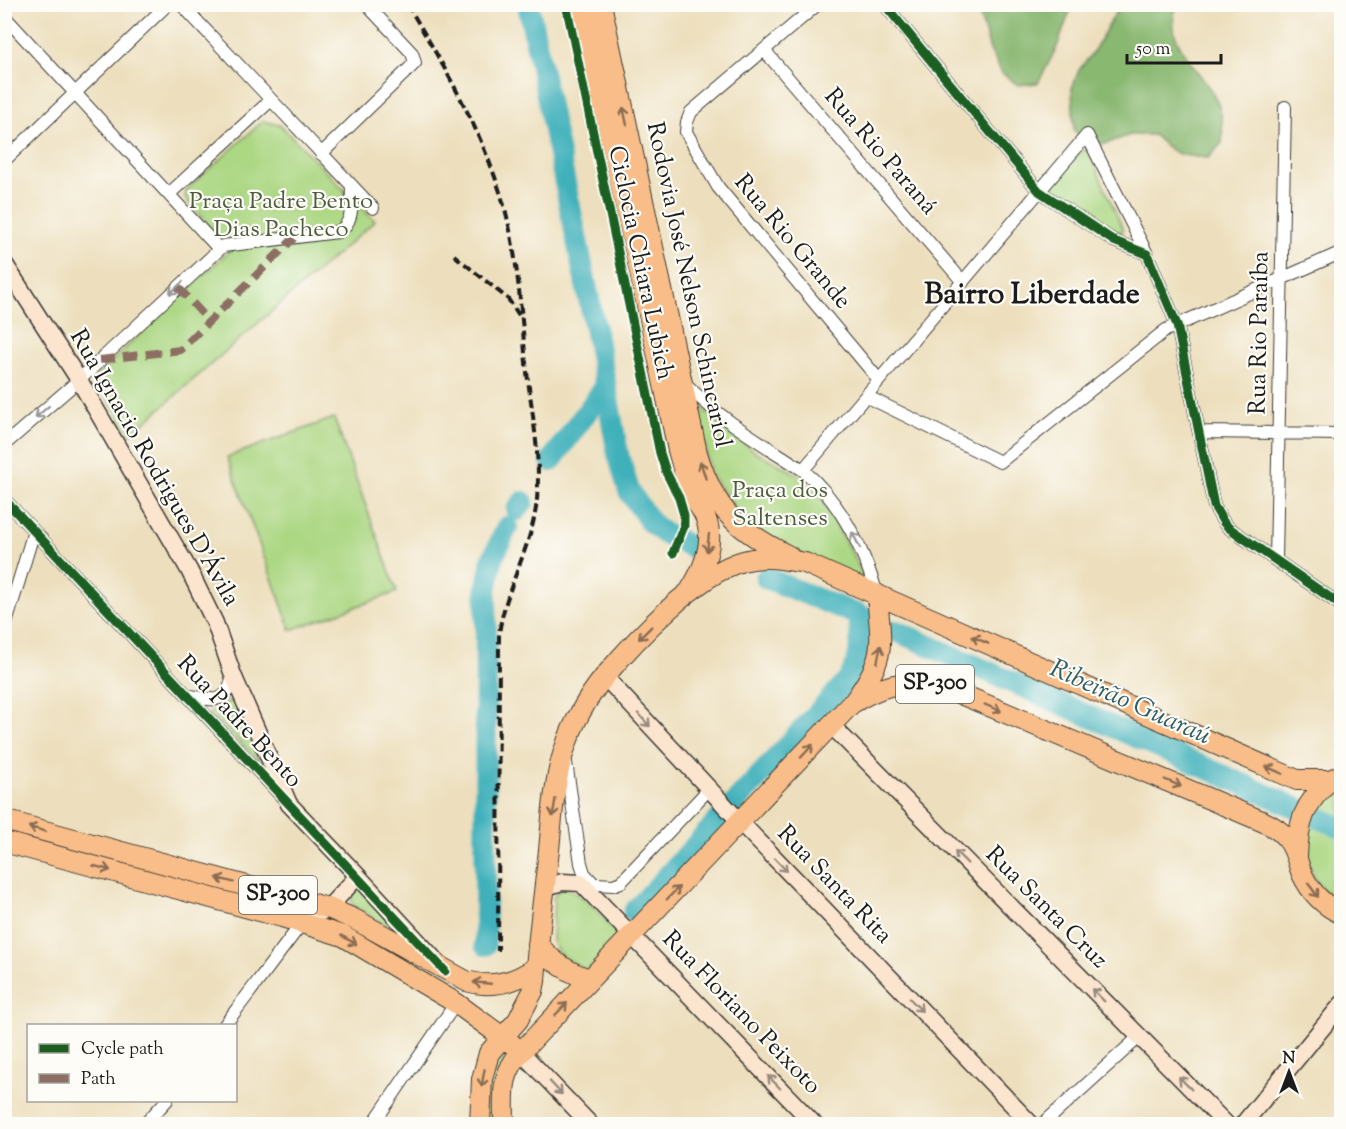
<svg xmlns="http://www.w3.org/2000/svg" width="1346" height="1129" font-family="'Sorts Mill Goudy',serif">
<rect width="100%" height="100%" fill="#fdfcf7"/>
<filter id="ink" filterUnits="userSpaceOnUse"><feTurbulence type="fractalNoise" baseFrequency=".0167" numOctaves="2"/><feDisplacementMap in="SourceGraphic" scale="12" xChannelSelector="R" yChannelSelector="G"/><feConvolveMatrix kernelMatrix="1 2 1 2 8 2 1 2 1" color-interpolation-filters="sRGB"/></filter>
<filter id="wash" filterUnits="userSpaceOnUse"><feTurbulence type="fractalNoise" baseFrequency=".008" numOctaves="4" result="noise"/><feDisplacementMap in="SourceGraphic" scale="24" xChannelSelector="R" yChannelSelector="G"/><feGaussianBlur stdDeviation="1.35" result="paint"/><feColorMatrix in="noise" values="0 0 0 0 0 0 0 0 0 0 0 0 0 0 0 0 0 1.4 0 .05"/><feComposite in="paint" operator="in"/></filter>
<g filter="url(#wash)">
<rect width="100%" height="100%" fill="#eddfbd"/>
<path fill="#acd783" stroke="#647a50" stroke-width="1.5" d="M263,121L280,125L375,221L130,435L95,379L96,376L229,251L185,198L186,190Z
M1083,148L1089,152L1123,229L1122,232H1120L1103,224L1050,188L1049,186Z
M694,402L754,451L801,476L820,496L863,574L866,583L774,542L744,521L712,476Z
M334,418L397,592L291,630L227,457Z
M235,698L260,762L209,713Z
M1341,782V904C1315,888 1298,856 1307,824C1312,808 1328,791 1341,782Z
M357,888H359L400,931L393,930L353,905L351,899Z
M563,888C583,891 606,920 618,936L587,971L559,954L552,941L554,896Z
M508,1046C509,1056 501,1062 498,1072C493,1089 494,1107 494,1124H487V1091L497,1053Z"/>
<path fill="#89b871" stroke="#526a46" stroke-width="1.5" d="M977,5H1072L1057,47L1038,83L1018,85L1002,73L990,50Z
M1115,5H1177C1161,43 1203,70 1217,101C1223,114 1223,128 1222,143L1208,158C1181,156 1174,156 1154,135H1130L1108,143L1087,145L1074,130L1072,88L1079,70L1093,52L1116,12Z"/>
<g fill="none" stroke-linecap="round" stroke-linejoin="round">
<path stroke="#41b1bb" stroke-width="22" d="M528,4L596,333L618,454L629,491L650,522L665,534L698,550
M551,461L605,387
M517,510L523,502
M766,578L868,619
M896,631L1342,828
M634,912L849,679C862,655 862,641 858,614
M485,945L486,591L492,560L507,527"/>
</g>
</g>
<g filter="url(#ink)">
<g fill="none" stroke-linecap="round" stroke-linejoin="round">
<defs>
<path id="street" d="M181,4L373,208
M818,4L691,112L687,122L686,132L718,187L879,380
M884,4L1039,191L1114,241L1147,254L1177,325L1214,506L1224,523L1229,528L1342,606
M4,16L219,249
M764,50L963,282
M321,154L415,63L412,53L366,4
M4,161L168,4
M169,194L271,100
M684,382C717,418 762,443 803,470C841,502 863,548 877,594
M866,396L1000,462L1166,330L1342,252
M1200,432L1342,434
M4,445L79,380L223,246L338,232C355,222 351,203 352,186
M803,470L1087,135L1147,254
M4,499L284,799
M1276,560L1285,107
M4,630L34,531
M187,695C212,700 227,707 233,675
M565,756L581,863L584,873L594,884
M581,883L613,885L621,882L709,789
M224,1026L302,923
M145,1124L167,1100
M373,1124L456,1003
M1043,1124L1139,1037"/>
<path id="secondary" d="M4,263L79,380L189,570L215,623L233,675L289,804L358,876L436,961
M605,677L741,823L1031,1124
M831,725L1226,1124
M544,888L562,882L581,883L814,1124
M302,923L328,908L358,876
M521,1052L590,1124
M1243,1124L1342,1004"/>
<path id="primary" d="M582,4L678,450C682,465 686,480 692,494C696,503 703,510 706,519C715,543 704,568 691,589
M601,4L697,453C714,510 737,530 789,556
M855,700C887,655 881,647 877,594
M4,820L328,908L354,919L466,981C491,988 515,983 536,967
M4,842L282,917L343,936L456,1003L512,1044
M1297,857C1298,822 1304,804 1330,780
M538,944C552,962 568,973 590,979
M480,1124L482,1079L489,1053L518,1020L533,991L535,981C538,937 544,894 549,850C552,819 554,781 564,751C572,725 587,698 605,676C635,640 697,574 743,561C764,555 784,559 805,563L1297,780H1330L1342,775
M504,1124C504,1094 500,1076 521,1052L851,704C878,687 905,678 937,684L1264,822C1273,826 1281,831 1287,839C1296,849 1297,862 1302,874C1310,891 1324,906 1342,914"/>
</defs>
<use href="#street" stroke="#3b3934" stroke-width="14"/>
<use href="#secondary" stroke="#3b3934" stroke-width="19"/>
<use href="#primary" stroke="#3b3934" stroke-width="22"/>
<use href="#street" stroke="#fff" stroke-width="12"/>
<use href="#secondary" stroke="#fce5cf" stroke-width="16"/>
<use href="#primary" stroke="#f8bd88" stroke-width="20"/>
<path stroke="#1c1c1c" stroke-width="4" stroke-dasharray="9 4.5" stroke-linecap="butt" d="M407,4C446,69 485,136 505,209C519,262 521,318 527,372C532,413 541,457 537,499C533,546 505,587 499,634L498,951
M454,255L508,299L519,315"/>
<path stroke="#8d6e63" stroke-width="8" stroke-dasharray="15 8" stroke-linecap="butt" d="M177,286L209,321
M100,360L180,350L294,238"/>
<defs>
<path id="cycleway" d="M566,4L660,453L666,472L679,498L684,515V526L673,553
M884,4L1039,191L1114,241L1147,254L1177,325L1214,506L1224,523L1229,528L1342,606
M4,499L445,971"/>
</defs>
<use href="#cycleway" stroke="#fdfcf7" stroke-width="13"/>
<use href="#cycleway" stroke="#1b5e20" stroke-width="9"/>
</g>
<defs><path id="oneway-shaft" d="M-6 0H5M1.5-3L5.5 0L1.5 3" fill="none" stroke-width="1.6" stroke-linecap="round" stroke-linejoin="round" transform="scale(1.5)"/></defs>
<g stroke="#8a6c52">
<use href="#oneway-shaft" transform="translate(625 116) rotate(-102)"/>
<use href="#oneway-shaft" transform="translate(703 470) rotate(-107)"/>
<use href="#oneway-shaft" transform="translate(708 543) rotate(96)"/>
<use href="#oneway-shaft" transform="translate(645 633) rotate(135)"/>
<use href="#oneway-shaft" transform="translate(980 640) rotate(-156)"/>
<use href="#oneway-shaft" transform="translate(879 654) rotate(-79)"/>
<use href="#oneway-shaft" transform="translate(993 708) rotate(23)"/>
<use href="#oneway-shaft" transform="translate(807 751) rotate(-47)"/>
<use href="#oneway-shaft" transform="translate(1274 770) rotate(-156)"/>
<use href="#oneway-shaft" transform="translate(1173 783) rotate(23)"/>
<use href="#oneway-shaft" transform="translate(554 808) rotate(99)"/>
<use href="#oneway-shaft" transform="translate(37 829) rotate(-165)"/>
<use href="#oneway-shaft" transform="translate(102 868) rotate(15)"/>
<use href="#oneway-shaft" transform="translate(225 880) rotate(-165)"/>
<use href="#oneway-shaft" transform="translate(1313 890) rotate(54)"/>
<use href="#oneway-shaft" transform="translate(673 893) rotate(-46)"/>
<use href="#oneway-shaft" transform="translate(349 940) rotate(29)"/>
<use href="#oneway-shaft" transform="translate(482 983) rotate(-175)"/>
<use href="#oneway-shaft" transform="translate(561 1009) rotate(-46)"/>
<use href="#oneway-shaft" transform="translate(483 1078) rotate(100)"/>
</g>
<g stroke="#999">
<use href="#oneway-shaft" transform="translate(176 288) rotate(137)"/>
<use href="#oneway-shaft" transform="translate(42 412) rotate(139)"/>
<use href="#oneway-shaft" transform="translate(856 540) rotate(-117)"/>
</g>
<g stroke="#978b7e">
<use href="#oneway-shaft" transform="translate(644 720) rotate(47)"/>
<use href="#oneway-shaft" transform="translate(961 857) rotate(-135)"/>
<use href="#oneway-shaft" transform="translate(781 865) rotate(46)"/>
<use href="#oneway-shaft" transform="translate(1098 995) rotate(-135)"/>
<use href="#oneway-shaft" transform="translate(916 1005) rotate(46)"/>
<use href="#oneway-shaft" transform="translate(774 1082) rotate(-134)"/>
<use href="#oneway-shaft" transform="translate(1185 1083) rotate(-135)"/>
<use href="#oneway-shaft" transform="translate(556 1088) rotate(47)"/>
</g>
</g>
<g text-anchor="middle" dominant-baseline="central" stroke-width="4.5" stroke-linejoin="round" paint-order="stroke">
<g fill="#fdfcf7" stroke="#605f5e" stroke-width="1.5">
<rect x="896" y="665" width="78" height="38" rx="4.5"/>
<rect x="239" y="876" width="78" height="38" rx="4.5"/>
</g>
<g font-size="22" font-weight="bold" fill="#1c1c1c">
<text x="935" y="684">SP-300</text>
<text x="278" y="895">SP-300</text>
</g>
<g font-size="24" fill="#1c1c1c" stroke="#fdfcf7">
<text transform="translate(880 152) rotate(49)">Rua Rio Paraná</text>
<text transform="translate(792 242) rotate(50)">Rua Rio Grande</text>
<text transform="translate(640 263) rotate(78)">Ciclocia Chiara Lubich</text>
<text transform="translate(688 285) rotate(78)">Rodovia José Nelson Schincariol</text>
<text transform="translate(1260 333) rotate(-89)">Rua Rio Paraíba</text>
<text transform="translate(154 468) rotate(60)">Rua Ignacio Rodrigues D'Ávila</text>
<text transform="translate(239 722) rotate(47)">Rua Padre Bento</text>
<text transform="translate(834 885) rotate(46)">Rua Santa Rita</text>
<text transform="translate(1046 908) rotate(45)">Rua Santa Cruz</text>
<text transform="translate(741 1013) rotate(46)">Rua Floriano Peixoto</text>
</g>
<g font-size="24" fill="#4e5d40" stroke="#fdfcf7">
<text x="281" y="202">Praça Padre Bento<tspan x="281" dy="28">Dias Pacheco</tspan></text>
<text x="780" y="491">Praça dos<tspan x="780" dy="28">Saltenses</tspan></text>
</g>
<g font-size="26" font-style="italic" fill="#2d5f64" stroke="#fdfcf7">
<text transform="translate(1130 703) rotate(24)">Ribeirão Guaraú</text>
</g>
<g font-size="30" font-weight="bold" fill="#1c1c1c" stroke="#fdfcf7">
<text x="1032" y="295">Bairro Liberdade</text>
</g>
</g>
<rect width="1346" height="1129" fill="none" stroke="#fdfcf7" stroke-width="24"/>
<rect x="27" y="1024" width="210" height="78" fill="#fdfcf7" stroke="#a3a29f" stroke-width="1.5"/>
<rect x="39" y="1044" width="30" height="9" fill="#1b5e20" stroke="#a3a29f" stroke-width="1.5"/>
<text x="81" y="1054" font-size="18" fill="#1c1c1c">Cycle path</text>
<rect x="39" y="1074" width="30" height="9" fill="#8d6e63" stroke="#a3a29f" stroke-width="1.5"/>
<text x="81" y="1084" font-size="18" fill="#1c1c1c">Path</text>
<g transform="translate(1289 1072)" stroke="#fdfcf7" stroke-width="4.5" paint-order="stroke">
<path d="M0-4.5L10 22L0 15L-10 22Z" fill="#1c1c1c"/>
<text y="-9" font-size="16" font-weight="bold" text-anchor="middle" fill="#1c1c1c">N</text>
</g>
<path d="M1127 54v9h94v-9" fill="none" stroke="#1c1c1c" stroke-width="3"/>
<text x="1136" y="54" font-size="18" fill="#1c1c1c" stroke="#fdfcf7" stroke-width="4.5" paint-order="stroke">50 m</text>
</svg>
